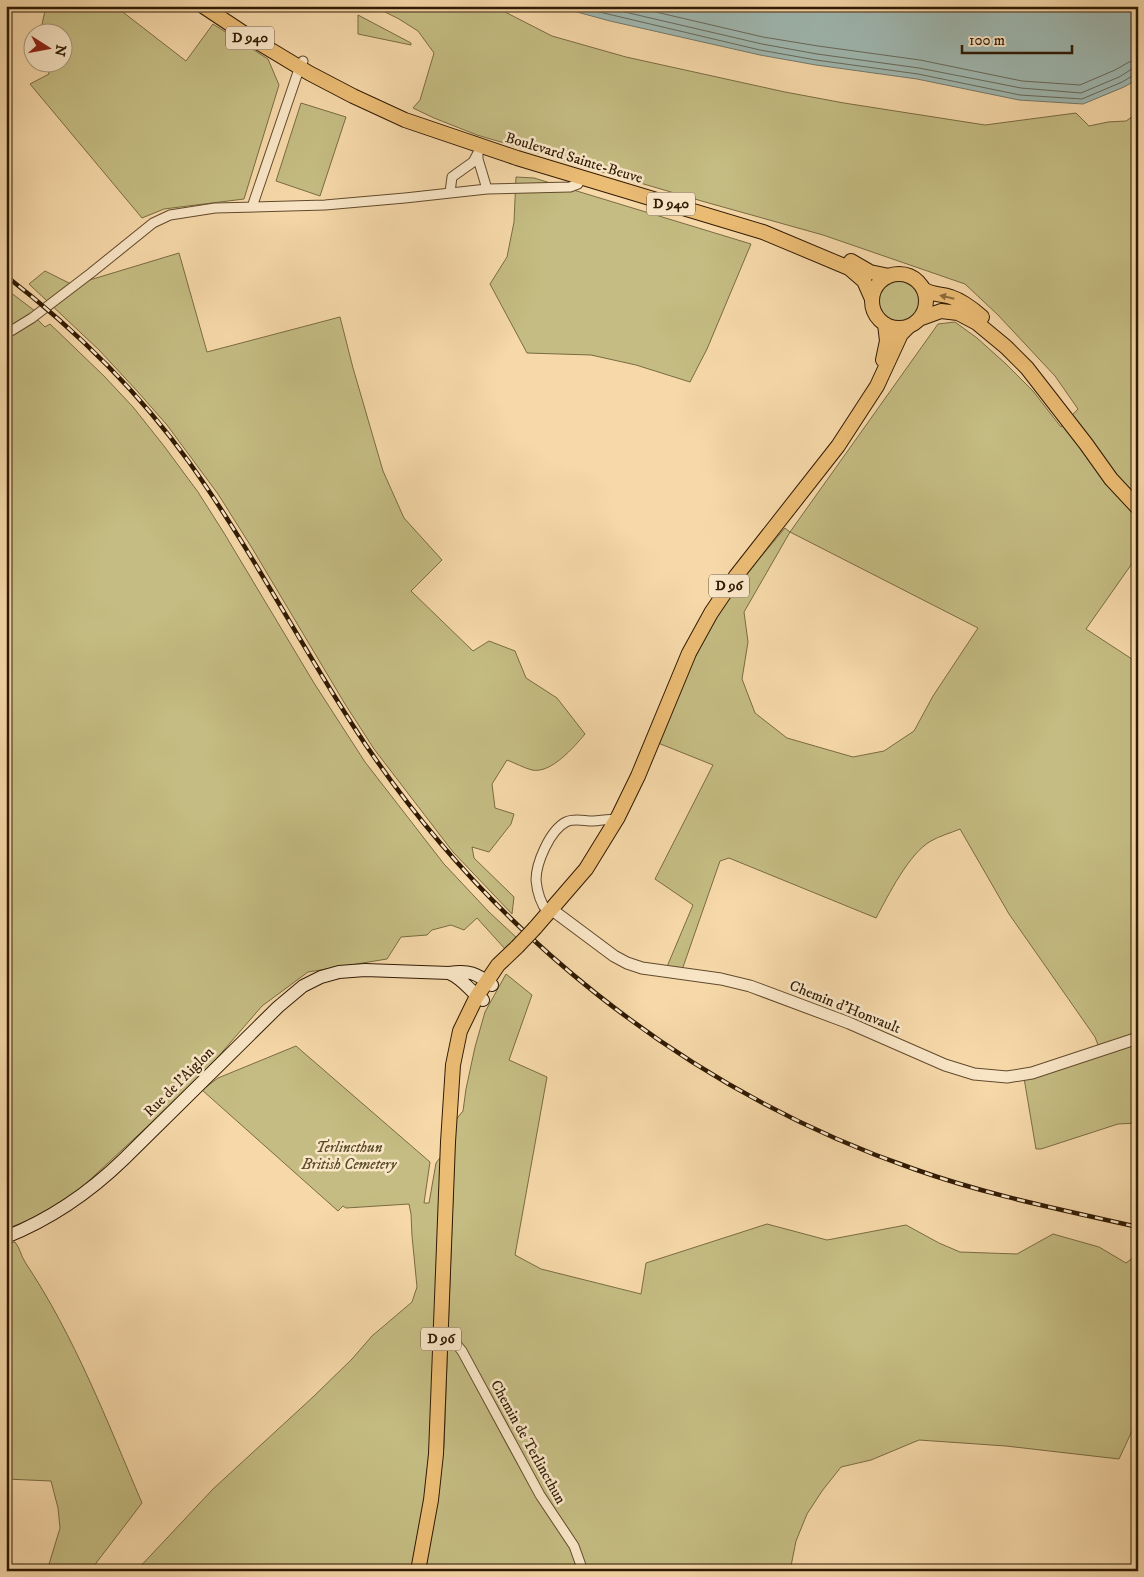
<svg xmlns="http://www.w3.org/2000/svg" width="1144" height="1577" font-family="'IM FELL DW Pica',serif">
<rect width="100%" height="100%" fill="#f6d8a9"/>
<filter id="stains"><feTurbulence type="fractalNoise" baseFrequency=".004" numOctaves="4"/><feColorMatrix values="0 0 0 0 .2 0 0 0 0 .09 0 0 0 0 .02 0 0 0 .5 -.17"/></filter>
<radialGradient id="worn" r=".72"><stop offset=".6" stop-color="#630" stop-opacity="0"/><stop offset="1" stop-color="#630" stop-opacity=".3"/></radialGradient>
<path fill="#c4bc82" stroke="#7a6b42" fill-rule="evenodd" d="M46,6H115L186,61L213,24L268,59L279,85L244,199L164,209L142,218L30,84L49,74L47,63L62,62V32H41V29Z
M373,6H502L505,12L552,36L626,57L785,92L844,103L985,125L1076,113L1089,126L1108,122L1126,121L1138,113V555L1086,629L1138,663V1123L1118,1124L1041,1149H1036L1024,1078L1101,1053L1095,1037L1009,914L960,829C951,833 939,836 931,841C909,853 888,896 876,918L729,858L720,861L682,970L666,969L693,905L655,879L713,765L658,743C676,700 693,656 717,617C736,585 761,557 785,528L790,532L938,324L955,322L977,338L1006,364L1033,391L1061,427L1078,409L1055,376L998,315L965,284L823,235L705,202L477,135L434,118L413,108L420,100L434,53L418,31L399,19ZM790,532L978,628L933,696L914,731L884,751L853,757L787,738L755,713L742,679L748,642L744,612Z
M358,15L411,43V45L358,34Z
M301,103L346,117L320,196L276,181Z
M516,177L534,178L751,244L707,349L690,382L636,365L591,355L527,353L490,284L507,257L514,222Z
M179,253L207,352L340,317L353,368L383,471L404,518L442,560L411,591L473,651L489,641L515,651L526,678L557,698L585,734C574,747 551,774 532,770C524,768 515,763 507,760L492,784L495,808L514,814L511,824L489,852L472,847L474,858L514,897L512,914L453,852L374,749L345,704L252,548L218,494L167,425L138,392L99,350L29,284L45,271L73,285Z
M877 301a22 22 0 1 1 44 0a22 22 0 1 1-44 0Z
M6,289L35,311L36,318L45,327L50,324L104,376L133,407L164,446L198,492L224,533L314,683L365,762L444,864L489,912L518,939L506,950L477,918L464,930L451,925L432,930L427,935L401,937L387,959L308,972L262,1006L217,1058L165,1110L80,1189L54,1206L29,1220L6,1229Z
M506,974L532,995L509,1060L547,1077L515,1255L541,1269L641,1294L646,1263L767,1224L827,1240L906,1225L939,1243L960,1252L1017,1254L1053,1234L1099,1247L1126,1263L1138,1254V1412L1132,1431L1119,1459L1006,1446L919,1440L871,1460L841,1467L822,1491L807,1514L796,1541L790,1571H424L444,1447L454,1168V1122L463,1111L466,1089L475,1047L485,1012Z
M296,1046L430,1162L424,1203H429L436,1163L443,1154L429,1470L413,1571H136L213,1489L313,1397L352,1359L372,1336L412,1302L417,1287L412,1236L411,1214L409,1204L346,1208L343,1206L338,1211L202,1090L218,1078Z
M15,1242C20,1248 21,1256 25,1262C75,1337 107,1421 142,1503L90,1571H47L60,1528L58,1508L51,1481L6,1479V1244Z"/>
<path fill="#9fb8b1" stroke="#73796b" d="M555,6H1138V79L1124,87L1083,104L1019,100L917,79L816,65L760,55L610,21Z"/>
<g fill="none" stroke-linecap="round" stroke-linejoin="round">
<path stroke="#68695a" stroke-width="1" d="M574,6L760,50L816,60L918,74L1020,95L1082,99L1122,82L1134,75H1138
M599,6L762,44L817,54L919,68L1021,88L1081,93L1119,77L1132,69L1138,68
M630,6L763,37L818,46L920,60L1022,81L1080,85L1115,70L1129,62L1138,61"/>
<defs>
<path id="minor" d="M478,154V159L487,189
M450,192L452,177L473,162L481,147
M252,207L298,72L303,61
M6,334L32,318L91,273L153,223L170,215L215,208L325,205L405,198L487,189L570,187L578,184L581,178
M548,913C541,904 537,891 536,880C536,863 550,830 566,822C574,818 584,821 593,821C601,821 608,818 616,820
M441,1332L452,1339L462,1351L540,1495L574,1546L583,1571"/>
<path id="tertiary" d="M551,909L614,956L627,963L642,968L721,979L750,986L849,1023L945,1065L974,1074L1007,1077L1032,1073L1138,1038"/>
<path id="secondary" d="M449,973C465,980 469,991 483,1000
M6,1237C51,1219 90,1192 124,1159L278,1007L303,986L321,977L339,972L365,970L449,973C469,970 476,973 492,985"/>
<path id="primary" d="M203,6L251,38L309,73L353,96L405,120L517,158L763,232L849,268L864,281L872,299
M851,261L870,272L889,276
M872 301a27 27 0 1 1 54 0a27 27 0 1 1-54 0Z
M923,289C934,296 940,293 951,297C963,301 973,309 982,317
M919,319L941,311L958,313L977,323L1006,347L1027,368L1086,444L1111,479L1138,508
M883,360L887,341L885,324
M535,928L586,869L618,817L638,776L689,653L711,613L736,576L838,446L877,386L901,334L909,326
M418,1571L431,1500L436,1454L448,1142L453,1065L460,1031L477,996L498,965L517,947"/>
</defs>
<use href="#minor" stroke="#624a2c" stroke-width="11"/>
<use href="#tertiary" stroke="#624a2c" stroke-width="13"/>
<use href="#secondary" stroke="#301a03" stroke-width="14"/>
<use href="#primary" stroke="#301a03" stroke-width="16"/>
<use href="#minor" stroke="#f9e6c7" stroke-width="9"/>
<use href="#tertiary" stroke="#f9e6c7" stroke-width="11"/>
<use href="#secondary" stroke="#f9e6c7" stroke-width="12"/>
<use href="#primary" stroke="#ebbc74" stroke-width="14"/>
<defs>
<path id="rail" d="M6,276C76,330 138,391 189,462C249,546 296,637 352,724C484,929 683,1089 914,1169C987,1195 1063,1210 1138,1227"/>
</defs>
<use href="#rail" stroke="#301a03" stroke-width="4.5"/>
<use href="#rail" stroke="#f9e6c7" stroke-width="2.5" stroke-dasharray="8" stroke-linecap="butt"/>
<defs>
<path id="primary-bridge" d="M517,947L535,928"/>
</defs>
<use href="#primary-bridge" stroke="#301a03" stroke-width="16" stroke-linecap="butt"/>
<use href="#primary-bridge" stroke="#ebbc74" stroke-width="14"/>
</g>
<defs><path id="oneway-solid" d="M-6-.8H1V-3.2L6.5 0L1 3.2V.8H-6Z" transform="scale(1.25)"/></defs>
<use fill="#8e6b3c" href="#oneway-solid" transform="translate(947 297) rotate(-167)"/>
<g text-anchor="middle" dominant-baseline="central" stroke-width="5" stroke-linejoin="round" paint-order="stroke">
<g fill="#f9e6c7" stroke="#6c573e" stroke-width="1">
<rect x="226" y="26.5" width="48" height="23" rx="4"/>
<rect x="647" y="192.5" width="48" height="23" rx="4"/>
<rect x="709" y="574.5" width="40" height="23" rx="4"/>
<rect x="421" y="1327.5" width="40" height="23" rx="4"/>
</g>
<g font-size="14" font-weight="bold" fill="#301a03">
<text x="250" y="38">D 940</text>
<text x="671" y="204">D 940</text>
<text x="729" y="586">D 96</text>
<text x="441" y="1339">D 96</text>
</g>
<g font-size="15" fill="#301a03" stroke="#f9e6c7">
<text transform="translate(574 158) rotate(17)">Boulevard Sainte-Beuve</text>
<text transform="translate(845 1007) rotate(22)">Chemin d'Honvault</text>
<text transform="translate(179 1082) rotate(-45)">Rue de l'Aiglon</text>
<text transform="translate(528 1442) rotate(61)">Chemin de Terlincthun</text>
</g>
<g font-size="15" font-style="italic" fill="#5c4b29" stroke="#f9e6c7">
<text x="349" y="1147">Terlincthun<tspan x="349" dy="17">British Cemetery</tspan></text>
</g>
</g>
<rect width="1144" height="1577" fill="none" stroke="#f6d8a9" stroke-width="25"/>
<rect x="8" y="8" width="1129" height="1562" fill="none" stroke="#301a03" stroke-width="2.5"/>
<rect x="12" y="12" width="1119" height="1552" fill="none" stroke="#301a03"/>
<g transform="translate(48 48) rotate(101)"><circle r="24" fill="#f9e6c7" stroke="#a99479"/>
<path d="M0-4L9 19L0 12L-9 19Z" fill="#8f2418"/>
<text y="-8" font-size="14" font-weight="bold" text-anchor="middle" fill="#301a03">N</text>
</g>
<path d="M962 45v8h110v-8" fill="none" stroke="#301a03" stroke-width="2.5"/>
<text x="969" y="45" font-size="15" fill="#301a03" stroke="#f9e6c7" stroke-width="4" paint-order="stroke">100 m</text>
<rect width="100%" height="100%" filter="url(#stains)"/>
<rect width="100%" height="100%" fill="url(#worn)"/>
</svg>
